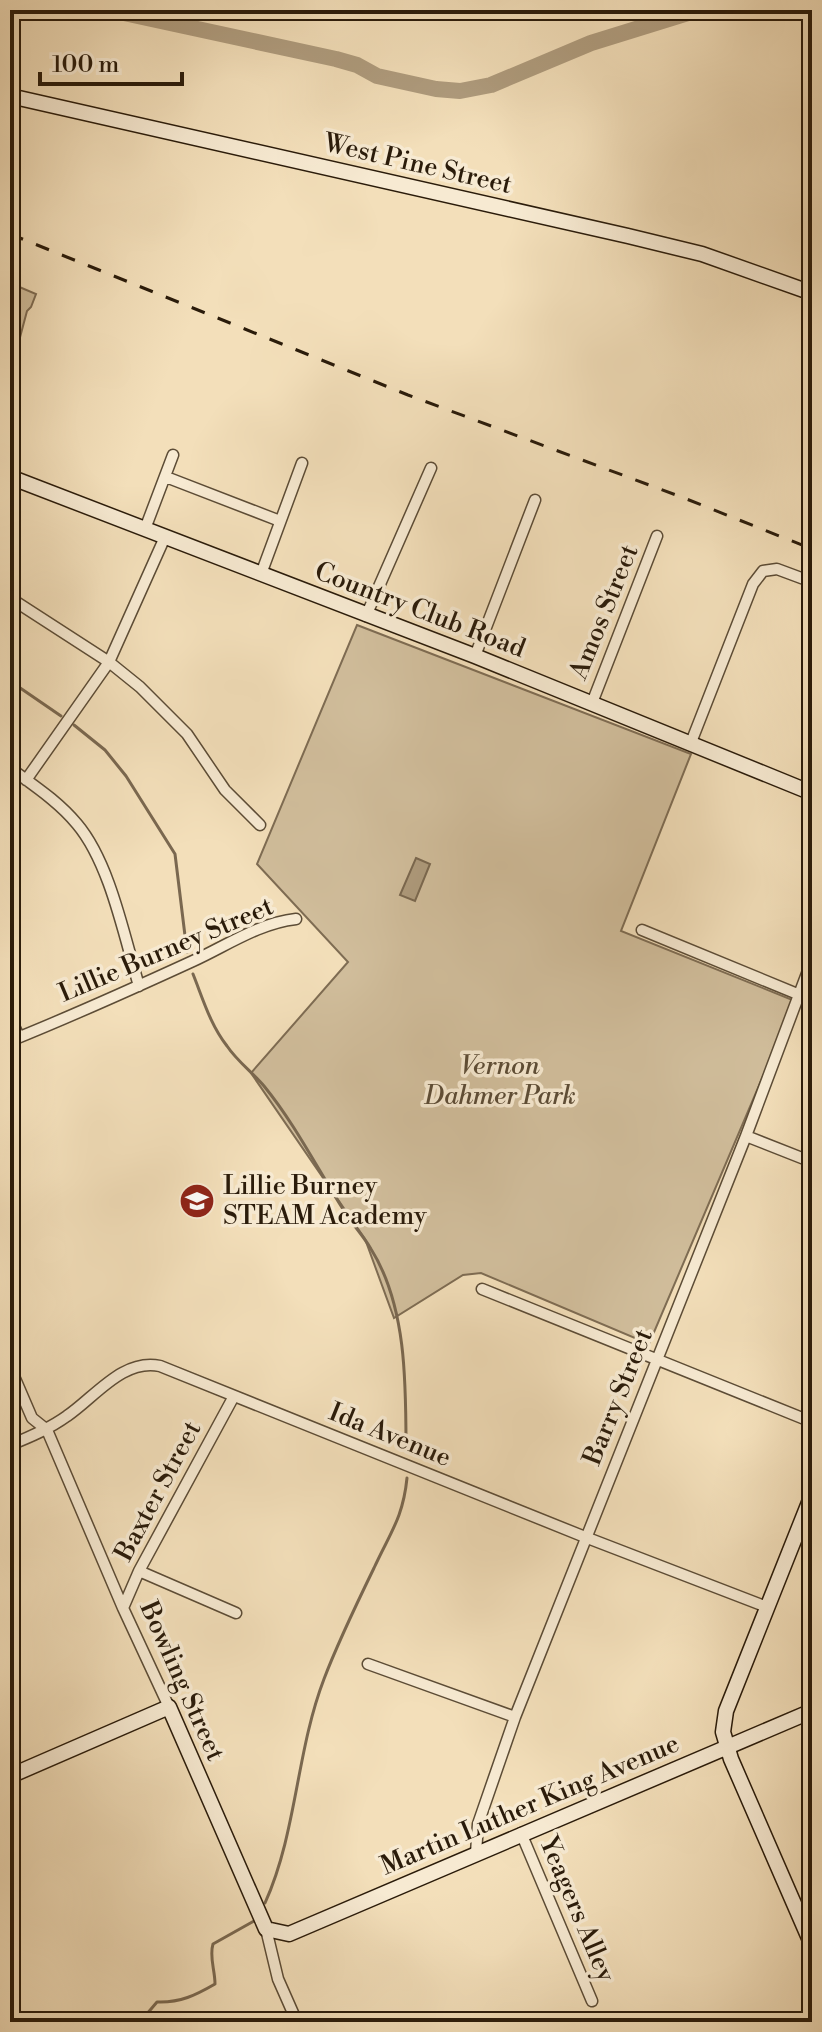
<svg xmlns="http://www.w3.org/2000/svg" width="822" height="2032" font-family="'Libre Bodoni',serif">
<rect width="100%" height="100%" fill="#f3dfba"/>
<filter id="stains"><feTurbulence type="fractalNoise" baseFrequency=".0025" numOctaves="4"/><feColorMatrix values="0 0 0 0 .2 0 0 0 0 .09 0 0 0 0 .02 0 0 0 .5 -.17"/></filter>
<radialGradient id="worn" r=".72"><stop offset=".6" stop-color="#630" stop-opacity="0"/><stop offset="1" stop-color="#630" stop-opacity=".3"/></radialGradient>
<path fill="#d1be9c" stroke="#7e6c53" stroke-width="2" d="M10,283L36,294L31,307L27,311L10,375Z
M357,625L691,754L621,931L795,1001L649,1344L481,1273L463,1275L394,1318L365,1239L251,1073L348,962L257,864Z"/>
<path fill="#af9c7e" stroke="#7a6850" stroke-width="2" d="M416,858L430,864L415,901L400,895Z"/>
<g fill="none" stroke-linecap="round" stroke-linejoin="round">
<path stroke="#7a6850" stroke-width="3" d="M10,681L61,716
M74,725L105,750L126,776L175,854L187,952
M193,974C203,999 210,1024 227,1046C237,1061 252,1072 264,1086C295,1124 317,1168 343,1209C351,1223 363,1235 371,1249C407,1306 406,1386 406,1451
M265,1903C297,1832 296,1752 324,1679C338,1642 356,1605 374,1568C390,1533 403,1518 407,1478
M10,2014L14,2022
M140,2022L157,2002C180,2003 196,1995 215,1984C215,1970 209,1957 213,1944L254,1921"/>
<path stroke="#af9c7e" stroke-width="16" d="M110,10L336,59L357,65L377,76L436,89L460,91L491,85L591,43L691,12L707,10"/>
<defs>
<path id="street" d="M166,477L280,521
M145,529L173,455
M261,574L302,463
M10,598L109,662L140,687L187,734L225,790L260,825
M366,616L431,468
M475,656L535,500
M592,703L657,536
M690,745L753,584L763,571L777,569L812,582
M10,768C33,785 58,801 77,824C110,863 124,936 139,986
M26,780L109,662L165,537
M642,930L812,1000
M10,1017L19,1037
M10,1041C72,1016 132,989 193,961C226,946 259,923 296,919
M746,1136L812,1162
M810,1283L812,1284
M482,1289L812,1422
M10,1367L32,1418L47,1430L123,1608L169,1707
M10,1445C30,1437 49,1429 67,1416C95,1397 123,1358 160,1366L585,1537L767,1607
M139,1571L236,1613
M123,1608L139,1571L234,1396
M368,1664L515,1717
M521,1833L592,2001
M476,1853L478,1824L515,1717L746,1136L812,960
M266,1929L278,1979L297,2022"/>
<path id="secondary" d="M10,96L628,236L702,254L812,293
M10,477L475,656L812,793
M812,1495L726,1711L723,1732L731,1759L812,1945
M10,1776L169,1707L266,1929L289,1934L812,1711"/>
</defs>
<use href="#street" stroke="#5c4c36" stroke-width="13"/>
<use href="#secondary" stroke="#2a1b0a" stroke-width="17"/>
<use href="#street" stroke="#f7ead2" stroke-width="10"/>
<use href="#secondary" stroke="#f7ead2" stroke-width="14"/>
<path stroke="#2a1b0a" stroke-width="3" stroke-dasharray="14 14" stroke-linecap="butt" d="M10,234L408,395L684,498L812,549"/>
</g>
<defs>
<symbol id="school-disc" viewBox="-11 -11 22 22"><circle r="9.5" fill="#8f2418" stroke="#f7ead2"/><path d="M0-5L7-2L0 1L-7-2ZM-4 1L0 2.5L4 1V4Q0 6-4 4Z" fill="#fff"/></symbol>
</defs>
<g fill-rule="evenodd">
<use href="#school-disc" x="177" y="1181" width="40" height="40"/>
</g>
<g text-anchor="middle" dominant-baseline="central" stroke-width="7" stroke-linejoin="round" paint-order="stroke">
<g font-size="26" fill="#2a1b0a" stroke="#f7ead2">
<text transform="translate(418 164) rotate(13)">West Pine Street</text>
<text transform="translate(420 610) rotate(21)">Country Club Road</text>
<text transform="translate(604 612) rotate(-68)">Amos Street</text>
<text transform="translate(166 950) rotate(-23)">Lillie Burney Street</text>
<text transform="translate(618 1397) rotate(-68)">Barry Street</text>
<text transform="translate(390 1435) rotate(22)">Ida Avenue</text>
<text transform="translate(158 1491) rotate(-62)">Baxter Street</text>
<text transform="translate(182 1681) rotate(66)">Bowling Street</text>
<text transform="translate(530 1805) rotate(-23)">Martin Luther King Avenue</text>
<text transform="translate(577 1909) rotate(67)">Yeagers Alley</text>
</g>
<g font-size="26" font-style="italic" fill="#5c4c36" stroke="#f7ead2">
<text x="500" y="1066">Vernon<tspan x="500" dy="30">Dahmer Park</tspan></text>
</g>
<g font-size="26" fill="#2a1b0a" stroke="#f7ead2" text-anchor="start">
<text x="223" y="1186">Lillie Burney<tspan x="223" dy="30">STEAM Academy</tspan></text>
</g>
</g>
<rect width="822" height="2032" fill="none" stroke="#f3dfba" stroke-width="40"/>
<rect x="12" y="12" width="798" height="2008" fill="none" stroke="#2a1b0a" stroke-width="4"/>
<rect x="20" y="20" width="782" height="1992" fill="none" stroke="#2a1b0a" stroke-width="2"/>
<path d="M40 72v12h142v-12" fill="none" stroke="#2a1b0a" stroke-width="4"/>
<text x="52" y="72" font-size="24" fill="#2a1b0a" stroke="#f7ead2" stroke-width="6" paint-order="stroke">100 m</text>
<rect width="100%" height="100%" filter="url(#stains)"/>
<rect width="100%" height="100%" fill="url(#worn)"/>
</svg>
